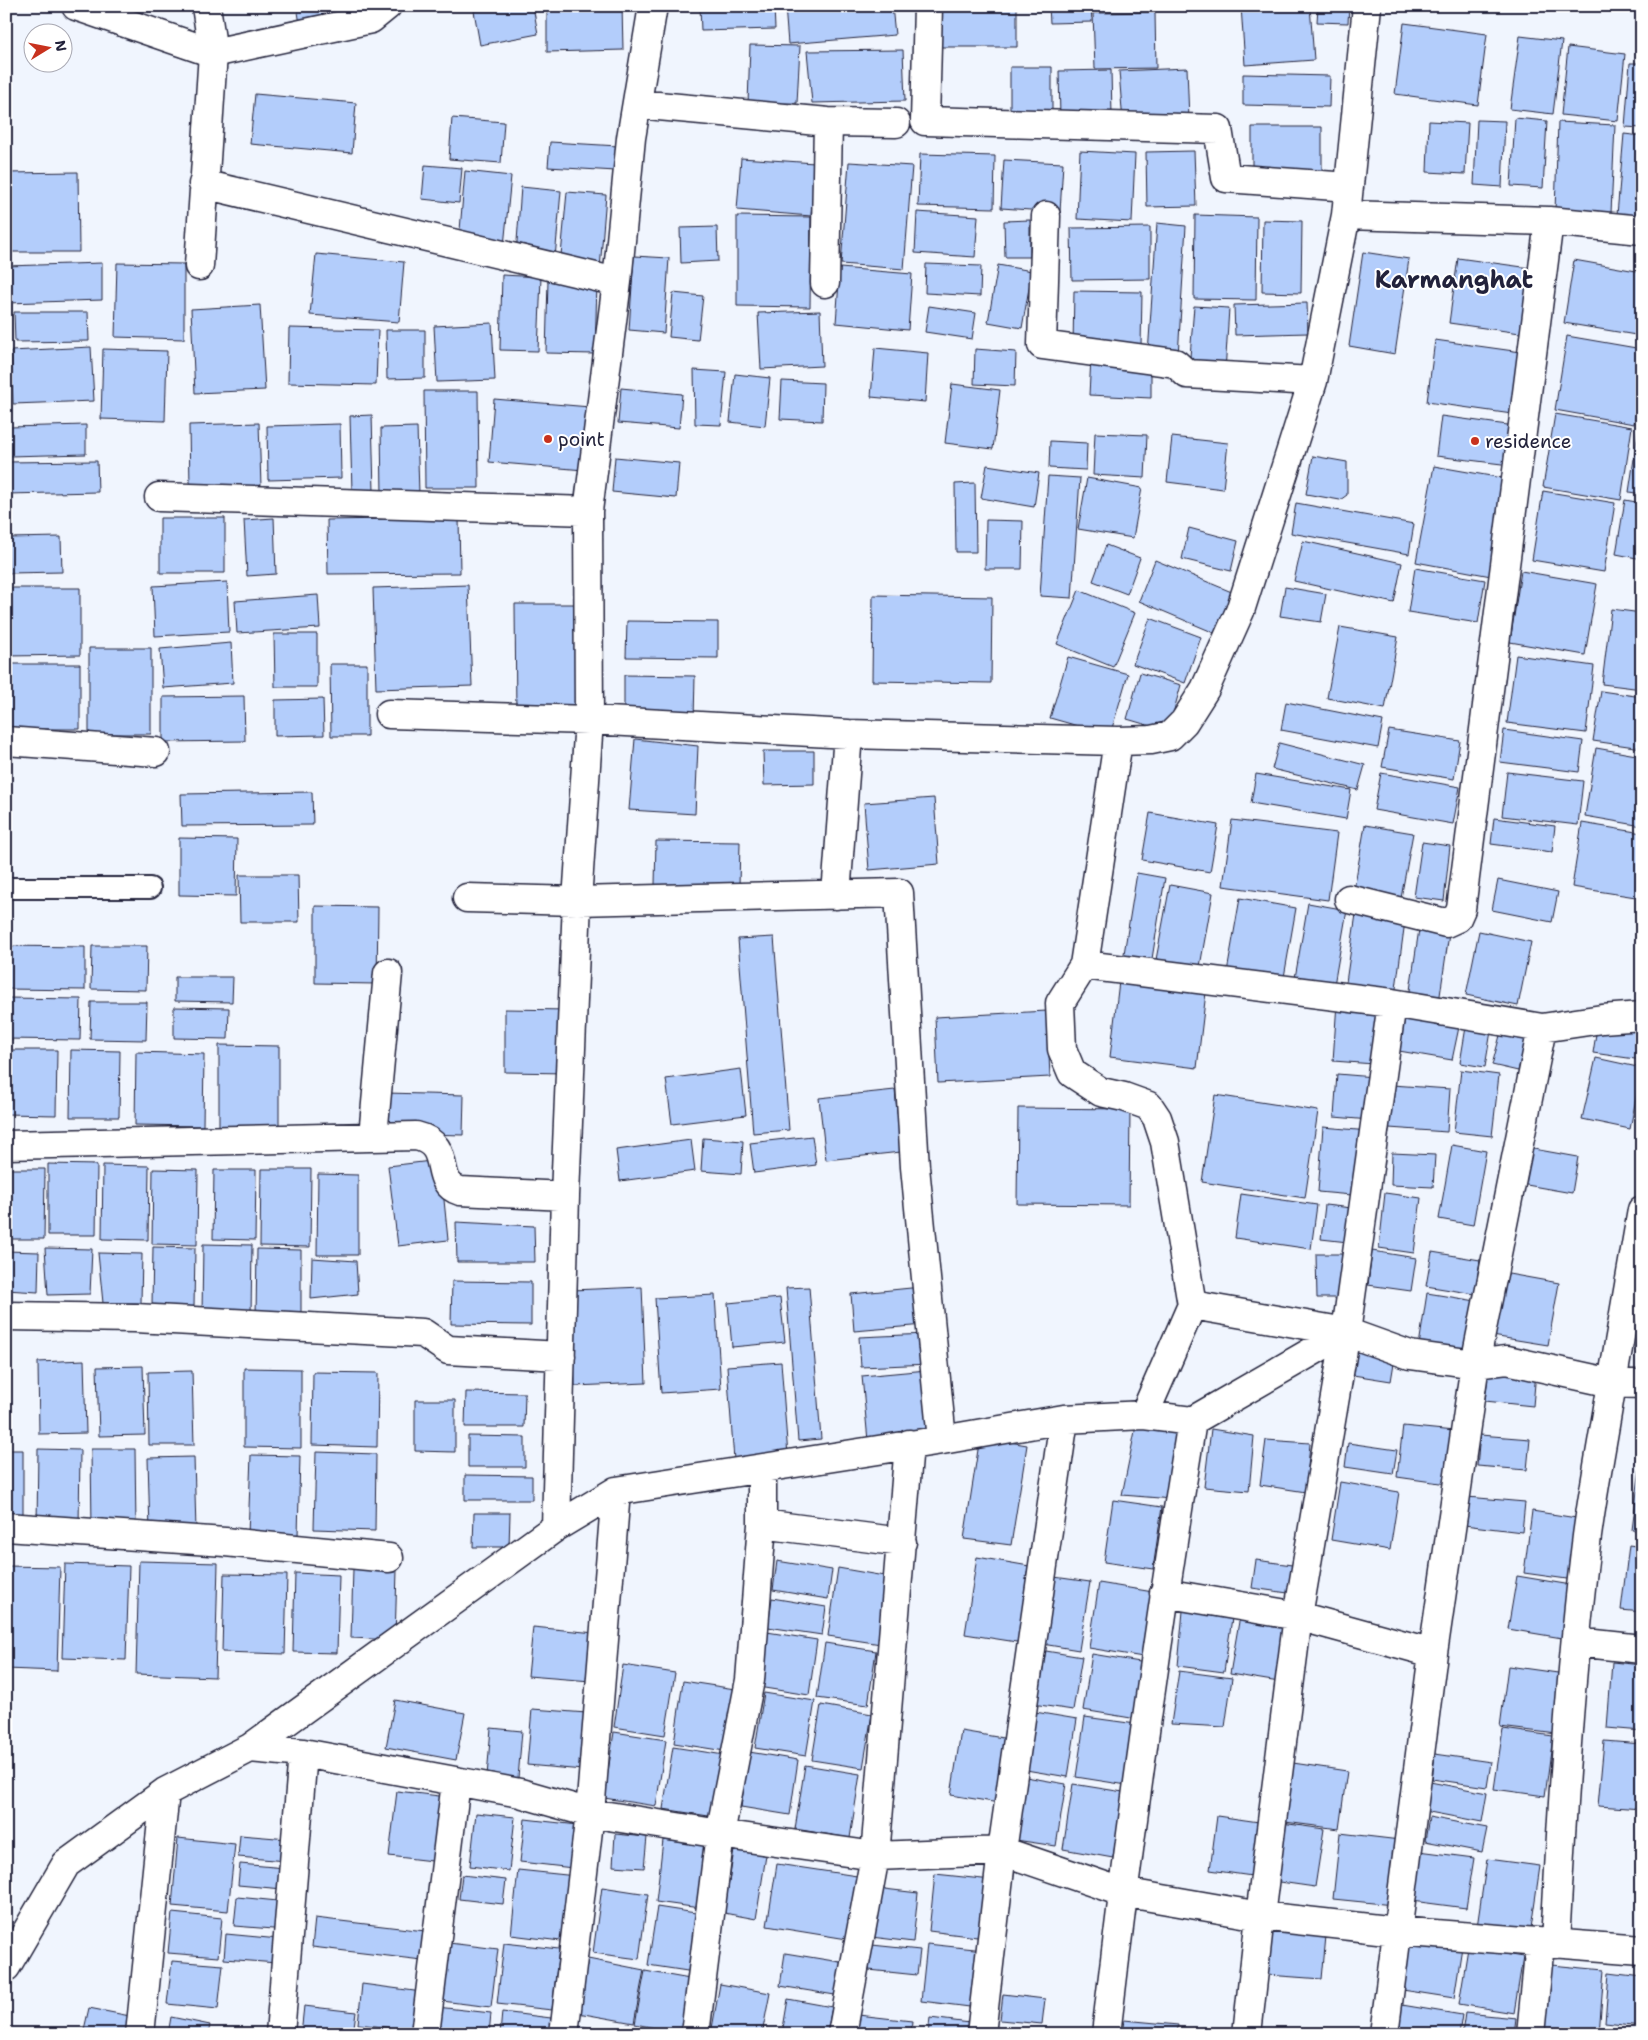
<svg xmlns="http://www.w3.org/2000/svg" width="1648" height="2040" font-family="'Shantell Sans',sans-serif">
<rect width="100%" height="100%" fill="#f0f5fe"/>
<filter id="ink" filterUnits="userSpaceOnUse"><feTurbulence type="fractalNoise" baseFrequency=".02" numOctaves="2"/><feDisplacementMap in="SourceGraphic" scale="10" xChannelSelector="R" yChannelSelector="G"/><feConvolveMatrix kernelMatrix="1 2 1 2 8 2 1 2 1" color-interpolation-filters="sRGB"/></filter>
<g filter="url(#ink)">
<path fill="#b3cdfb" stroke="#22223b" d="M122,6H158V9L122,10Z
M297,6H359L361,20L301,30Z
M499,6H533L538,34L480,45L474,11Z
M547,6H622L623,50L547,52Z
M700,6H774L775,29L701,31Z
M785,6H892L895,35L788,44Z
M938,6H1017V47H938Z
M1049,6H1091L1092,22L1050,23Z
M1241,6H1310L1314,60L1245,65Z
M1318,6H1349L1348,23L1317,22Z
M1155,12L1156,68L1095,69L1093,13Z
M1404,23L1487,34L1478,105L1395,94Z
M1520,36L1562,41L1553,114L1510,109Z
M750,45L800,46L797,103L748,104Z
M1568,47L1625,54L1618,121L1561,115Z
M903,50L905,101L812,103L807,51Z
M1630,63H1642V128L1625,127Z
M1010,67H1052V111L1010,112Z
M1187,68L1189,120L1123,123L1119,71Z
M1111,70L1112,117L1060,118L1059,71Z
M1243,74L1330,76L1329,107L1243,105Z
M255,94L356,103L352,153L250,144Z
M452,118L504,122L501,163L449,159Z
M1515,118L1547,121L1543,188L1511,186Z
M1477,120L1505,121L1502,187L1474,185Z
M1429,121L1468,123L1465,174L1427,172Z
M1558,122L1615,125L1611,213L1555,211Z
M1252,127H1322V176H1252Z
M1624,134L1642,136V218L1617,215Z
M550,142L618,146L616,171L548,167Z
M1080,151L1135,154L1132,222L1077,219Z
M1194,151L1196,206L1147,207L1146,152Z
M920,154L995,156L994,208L918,206Z
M741,158L815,163L811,216L737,210Z
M1004,160L1063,163L1060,212L1001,208Z
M849,162L912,166L904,269L841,264Z
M425,165L462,168L459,203L422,199Z
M465,171L511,176L504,246L459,242Z
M78,172L79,252H6V173Z
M521,187L561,191L555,258L516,255Z
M567,192L606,195L600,269L560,266Z
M917,212L978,216L975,257L915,253Z
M1195,215L1257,217L1256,300L1194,299Z
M737,216L811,217L810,307L737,306Z
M1030,220V257H1005L1004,221Z
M1263,220L1302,221L1301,293L1262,292Z
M1157,223L1186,226L1178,356L1148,354Z
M717,227L718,261L681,263L680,228Z
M1150,227V279L1072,280L1071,228Z
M1363,252L1409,259L1395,354L1349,346Z
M316,254L404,262L399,322L310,315Z
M634,256L669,258L664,333L629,330Z
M1458,258L1530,268L1520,333L1449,323Z
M1574,260L1642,272V336L1564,323Z
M102,263V300L7,303L6,266Z
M117,263L184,264V339L115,337Z
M926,264L981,266L980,296L925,293Z
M998,265L1032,271L1022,328L988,322Z
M840,268L912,274L908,330L836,323Z
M502,275L541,277L538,351L500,350Z
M548,281L597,282L595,354L546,353Z
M1074,291L1142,292L1141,346L1073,345Z
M673,293L703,296L698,340L669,337Z
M1307,303L1308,333L1235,335L1234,305Z
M260,305L265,390L195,393L191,309Z
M929,306L976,313L972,339L925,332Z
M1194,306L1229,308L1225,372L1189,370Z
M820,311L822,366L761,369L758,313Z
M14,312H88L89,341L15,342Z
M492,323L495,380L437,382L434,326Z
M289,328L378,330L376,385L288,383Z
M386,330H425V378L387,379Z
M1567,336L1642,349V379L1634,424L1555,410Z
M1435,340L1521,352L1512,414L1427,402Z
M91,347L94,401L13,404L11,351Z
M875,348L928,353L925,402L871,397Z
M103,349L167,351L165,421L101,419Z
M975,349L1016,352L1015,386L974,384Z
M1091,358L1151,364V398L1089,395Z
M694,370L726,372L721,425L695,424Z
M735,374L770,378L765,426L730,422Z
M782,381L823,383L822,421L780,419Z
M952,384L1000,390L993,449L945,443Z
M621,388L682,394L679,428L618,423Z
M424,391H478L479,488H425Z
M494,399L590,407L584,470L489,462Z
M1555,414L1632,427L1621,500L1543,487Z
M372,415L374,492H352L350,416Z
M1441,416L1515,426L1510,465L1436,456Z
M1640,419L1642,420V494L1629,492Z
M259,423L261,487L190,488L189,425Z
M340,424L341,478L268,480L267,426Z
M86,425V454L9,456V427Z
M417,427L419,494L382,495L381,428Z
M1095,433L1147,435L1145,478L1093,475Z
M1172,437L1228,443L1223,489L1167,482Z
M1050,441L1087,443L1086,470L1049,468Z
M1313,456L1347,462V495L1340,500L1306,494Z
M615,457L679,463L676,498L612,492Z
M97,461L98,492L6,494V462Z
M987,465L1039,473L1034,507L981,498Z
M1434,466L1508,479L1491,576L1416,562Z
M1048,476L1080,478L1072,598L1040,596Z
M1087,478L1142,488L1133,538L1078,529Z
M975,483L976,552H956L955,484Z
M1543,491L1615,503L1604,572L1532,560Z
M1625,500L1642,503V559L1616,554Z
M1296,503L1414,524L1409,554L1291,533Z
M160,518H225V573H160Z
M274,518L276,574L247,576L244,520Z
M459,518L460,573L328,574L327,520Z
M986,520L1023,521L1022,569H985Z
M1189,528L1238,541L1231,571L1182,559Z
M61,537L62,572L9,573L8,538Z
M1303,541L1402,563L1394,603L1294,581Z
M1106,545L1140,558L1127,594L1093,581Z
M1155,560L1234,593L1217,634L1139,601Z
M1415,568L1485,580L1478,623L1408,612Z
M1521,571L1597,584L1585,655L1510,642Z
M227,582L229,632L155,636L153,586Z
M468,585L472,686L376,689L373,588Z
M1285,587L1326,594L1321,622L1280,616Z
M6,588H80V655L6,656Z
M1079,590L1135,613L1113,667L1057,644Z
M318,595L320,628L237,633L235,601Z
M873,595L992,597L991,683L872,681Z
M515,604H577V715H516Z
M1611,609L1642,613V689L1602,684Z
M1150,618L1201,637L1185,683L1133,664Z
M627,621L718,622V658L626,657Z
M1340,627L1398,637L1385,709L1327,698Z
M274,634H317V687H275Z
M231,643L233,683L163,688L160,649Z
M89,648H151V734H89Z
M1516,655L1594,666L1586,733L1507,723Z
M1068,657L1128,674L1110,735L1050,718Z
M6,664H80V729H6Z
M330,664H367V736H331Z
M1140,673L1181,685L1168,731L1127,719Z
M624,675L695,676L694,720L624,719Z
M1601,691L1642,697V748L1593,741Z
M244,696L245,741L163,742V697Z
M323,699L324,735L275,736V700Z
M1286,702L1383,721L1378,748L1281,730Z
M1389,730L1460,741L1454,779L1382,767Z
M1504,730L1583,741L1579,772L1500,762Z
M635,739L698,746L695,814L629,810Z
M1279,743L1365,765L1358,790L1272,769Z
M1596,748L1642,756V826L1585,816Z
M763,751H814V784L764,785Z
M1507,772L1583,781L1578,825L1502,816Z
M1381,773L1460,787L1453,824L1374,810Z
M1256,774L1351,790L1346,819L1251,803Z
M312,792L313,825L182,826L181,794Z
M934,798L939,864L869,870L864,803Z
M1150,813L1218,825L1210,872L1142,860Z
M1494,818L1555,826L1552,852L1491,844Z
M1232,820L1337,833L1328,900L1223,886Z
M1582,823L1642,833V898L1572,887Z
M1365,825L1413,833L1401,898L1354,890Z
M179,838L237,839L236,896L179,895Z
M656,841L740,842L739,886L655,885Z
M1422,842L1450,846L1444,901L1414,897Z
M1137,873L1165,878L1151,965L1123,960Z
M239,875H298L299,922H240Z
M1498,880L1558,892L1552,922L1492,910Z
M1170,885L1213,893L1199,972L1155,965Z
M1240,898L1296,908L1283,983L1227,972Z
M1308,903L1347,910L1334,985L1295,978Z
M315,906L378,907L377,984L315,983Z
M1356,914L1405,921L1395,996L1345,989Z
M1419,929L1449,934L1438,1009L1408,1004Z
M1479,931L1531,942L1518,1006L1466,995Z
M774,937L789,1130L753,1133L738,939Z
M6,946L85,947V990L6,989Z
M92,946H147L146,990L91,989Z
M1120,973L1207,984L1197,1068L1110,1057Z
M175,977H233L232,1002L175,1001Z
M6,998L81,999L80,1040L6,1039Z
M91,1002H147L146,1040L90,1039Z
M1337,1003L1377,1005L1374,1064L1333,1061Z
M174,1007L229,1008L228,1039L174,1038Z
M505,1009L568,1010L567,1073L505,1072Z
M1047,1011L1050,1077L938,1083L935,1017Z
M1405,1018L1459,1027L1452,1060L1399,1051Z
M1598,1021L1642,1027V1060L1593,1053Z
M1466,1027L1491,1031L1485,1067L1460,1063Z
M1502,1028L1527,1035L1518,1071L1492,1065Z
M219,1045L279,1046V1137L219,1136Z
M6,1050H57L56,1115L6,1114Z
M71,1050L120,1051L119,1117H70Z
M136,1052L204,1054L203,1126L135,1125Z
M1596,1058L1642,1068L1630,1129L1582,1119Z
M741,1069L746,1115L672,1124L666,1079Z
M1461,1070L1499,1075L1492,1136L1454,1132Z
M1337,1074L1374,1077L1370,1120L1334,1117Z
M1392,1085L1450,1089L1447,1132L1389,1128Z
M895,1090L901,1152L826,1160L819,1098Z
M386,1093L464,1095L463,1135L385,1133Z
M1215,1095L1318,1111L1305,1198L1202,1182Z
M1018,1108L1130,1109L1129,1205L1017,1204Z
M1323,1127L1369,1131L1363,1196L1318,1192Z
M812,1136L816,1165L754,1173L750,1143Z
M703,1138L743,1141L741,1174L701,1171Z
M691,1140L695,1171L620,1181L616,1150Z
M1452,1145L1486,1151L1473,1225L1439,1219Z
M1528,1148L1578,1157L1572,1193L1521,1184Z
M1392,1153L1435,1155L1433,1187L1391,1185Z
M440,1160L448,1240L398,1246L388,1166Z
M48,1164L97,1165L96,1235H48Z
M103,1165L149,1166L148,1240L102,1239Z
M6,1169H45L44,1239H6Z
M153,1169L198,1170L197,1245L152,1244Z
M261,1169H311L310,1247L260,1246Z
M214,1170H256L255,1240L213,1239Z
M318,1174L358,1175V1255H317Z
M1385,1193L1421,1198L1414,1253L1379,1248Z
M1241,1194L1317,1205L1311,1249L1235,1238Z
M1325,1205L1352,1208L1348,1242L1321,1239Z
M456,1222L534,1226L535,1262H457Z
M203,1244L252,1245L251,1315H202Z
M153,1247L195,1248L194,1307L152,1305Z
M45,1248L92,1249L90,1294L48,1295Z
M257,1249L301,1250V1317H256Z
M6,1251L39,1252L38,1292L6,1290Z
M1372,1251L1416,1258L1411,1291L1368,1285Z
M1432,1252L1480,1260L1475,1294L1426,1286Z
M98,1253L142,1254L141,1303H103Z
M1316,1254H1342V1298H1317Z
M312,1258L356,1261L358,1294L311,1299Z
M1503,1273L1559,1283L1548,1345L1492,1336Z
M452,1281L531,1282V1325L451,1324Z
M642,1287L646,1383L575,1386L572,1290Z
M809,1287L821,1439L798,1441L786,1288Z
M921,1287L925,1325L854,1331L851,1294Z
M1427,1293L1476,1301L1467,1360L1418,1352Z
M715,1295L721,1389L661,1393L655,1298Z
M780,1298L785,1342L732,1347L728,1303Z
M927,1334L929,1364L861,1367L859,1337Z
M1356,1351L1395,1357L1391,1381L1353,1375Z
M84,1360L86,1433L39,1434L38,1362Z
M781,1362L788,1456L734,1460L727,1366Z
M143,1366L145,1435L99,1436L97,1367Z
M1489,1367L1536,1372L1533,1406L1485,1401Z
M244,1368L301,1369V1448L244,1447Z
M927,1370L933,1434L868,1441L862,1376Z
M192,1371L194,1445H149L148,1372Z
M313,1372L378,1373L377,1447L312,1445Z
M466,1392L525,1393L524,1427H465Z
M415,1400H455V1452L415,1451Z
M1136,1426L1184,1429L1172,1499L1122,1495Z
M1403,1426L1454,1431L1447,1484L1397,1477Z
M1211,1429L1254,1436L1249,1491L1204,1487Z
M1480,1435L1530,1439L1527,1470L1477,1466Z
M468,1436L525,1437V1467H468Z
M980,1437L1027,1445L1011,1545L964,1539Z
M1266,1440L1310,1443L1306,1492L1260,1485Z
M1348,1443L1397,1450L1393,1474L1345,1467Z
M38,1449L80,1450L79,1527L37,1526Z
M91,1449H135L136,1529H92Z
M6,1450H23V1522H6Z
M316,1452L376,1454L375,1531L314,1529Z
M251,1455L300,1456L298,1536L248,1535Z
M194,1457L196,1531L150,1532L148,1458Z
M1640,1468H1642V1531L1632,1530Z
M465,1475L532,1476V1500H465Z
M1340,1482L1399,1492L1390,1550L1331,1540Z
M1467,1497L1525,1502L1522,1532L1464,1525Z
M1113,1500L1162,1507L1153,1569L1104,1562Z
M1532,1511L1583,1519L1574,1580L1524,1573Z
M474,1513H510L509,1547H473Z
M1629,1545L1642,1547V1612L1621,1610Z
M977,1557L1035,1567L1023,1643L965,1634Z
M1256,1560L1299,1566L1295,1594L1252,1588Z
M139,1561L218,1563L215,1677L136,1674Z
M777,1561L832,1570L828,1599L773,1590Z
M65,1564L129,1566L126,1660L62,1658Z
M6,1566L60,1567L57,1671L6,1669Z
M838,1568L890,1577L881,1644L828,1636Z
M353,1569L397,1570L395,1640L351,1638Z
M295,1573L339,1575L337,1653L293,1652Z
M224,1574L287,1575L285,1654L222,1652Z
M1047,1576L1090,1582L1079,1650L1036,1643Z
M1517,1576L1577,1586L1568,1639L1508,1629Z
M1099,1583L1153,1592L1143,1657L1089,1648Z
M772,1598L826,1607L822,1635L768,1627Z
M1241,1610L1290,1618L1279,1682L1230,1674Z
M1183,1611L1232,1618L1224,1672L1178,1666Z
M533,1627L595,1633L591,1681L528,1676Z
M767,1632L817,1640L809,1695L758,1687Z
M825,1643L876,1651L868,1705L817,1698Z
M1034,1649L1082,1657L1073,1710L1026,1703Z
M1092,1654L1146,1663L1137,1719L1083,1710Z
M1612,1662L1642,1665V1731L1607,1728Z
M623,1665L675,1673L665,1735L614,1727Z
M1508,1666L1565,1674L1557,1734L1500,1727Z
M1179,1671L1232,1678L1225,1727L1171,1724Z
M683,1681L735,1689L725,1751L674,1743Z
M764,1693L815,1701L806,1756L755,1748Z
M395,1700L465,1713L456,1760L386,1747Z
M821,1705L872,1714L863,1768L812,1760Z
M532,1709L587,1713L583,1770L527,1765Z
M1029,1711L1077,1719L1068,1777L1020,1769Z
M1085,1717L1136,1724L1127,1785L1076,1777Z
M491,1728L522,1731L518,1778L487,1776Z
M1503,1729L1553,1736L1545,1796L1494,1789Z
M961,1731L1009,1739L999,1803L951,1795Z
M614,1732L666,1740L656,1806L604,1798Z
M1604,1741L1642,1744V1809L1598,1806Z
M673,1747L724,1755L715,1817L663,1809Z
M749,1752L798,1760L790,1815L741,1807Z
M1435,1754L1491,1762L1487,1787L1432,1779Z
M1293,1763L1347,1771L1339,1829L1285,1822Z
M805,1765L860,1774L850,1838L795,1829Z
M1020,1776L1066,1784L1056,1846L1009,1839Z
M1430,1782L1487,1793L1482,1822L1424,1811Z
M1073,1784L1123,1792L1113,1858L1063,1849Z
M397,1791L448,1797L441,1862L389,1856Z
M476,1813L515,1817L509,1871L470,1866Z
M1217,1816L1266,1823L1259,1877L1210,1870Z
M1429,1817L1487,1828L1482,1852L1425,1841Z
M525,1819L578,1825L573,1868L520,1862Z
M1282,1823L1324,1829L1315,1887L1273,1881Z
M1340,1833L1400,1840L1393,1905L1333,1899Z
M615,1834L647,1837L644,1868L613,1866Z
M240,1835L288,1839L286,1861L238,1857Z
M178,1838L235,1844L228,1911L172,1906Z
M663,1840L707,1846L700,1908L656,1902Z
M735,1844L767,1849L756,1919L724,1913Z
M1419,1851L1474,1858L1466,1908L1412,1901Z
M1487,1859L1540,1866L1530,1935L1477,1927Z
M240,1864L285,1868L283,1889L238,1885Z
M777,1864L857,1876L847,1939L767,1926Z
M518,1870L576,1876L569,1942L511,1935Z
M935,1874L992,1880L985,1938L929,1931Z
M462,1875L506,1880L503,1904L459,1899Z
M602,1887L648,1894L639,1959L593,1953Z
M876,1888L918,1893L913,1942L871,1937Z
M237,1897L288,1902L286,1930L234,1926Z
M657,1907L702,1914L694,1972L648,1965Z
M172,1913L222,1918L218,1957L168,1953Z
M315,1918L425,1931L422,1960L312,1947Z
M1272,1920L1327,1925L1322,1979L1267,1975Z
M226,1934L279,1939L277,1963L224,1959Z
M1404,1937L1462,1947L1454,1998L1396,1989Z
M449,1943L498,1949L491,2007L442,2001Z
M504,1943L559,1949L552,2010L497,2004Z
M927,1944L984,1950L978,2008L921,2001Z
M872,1945L920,1950L917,1975L869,1970Z
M1468,1948L1523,1957L1514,2013L1459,2004Z
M785,1953L846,1963L841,1996L780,1986Z
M588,1959L644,1970L634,2023L578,2013Z
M172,1961L223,1965L218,2009L167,2004Z
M1551,1965L1604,1970L1599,2034L1545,2033Z
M645,1971L701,1981L686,2034L635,2024Z
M1609,1973L1642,1977V2026L1605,2022Z
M362,1984L422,1992L417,2031L358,2024Z
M720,1984L770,1993L762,2034H711Z
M1003,1994L1045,1999L1042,2024L1000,2020Z
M788,1999L832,2007L827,2034H782Z
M1402,2005L1462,2015L1459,2034H1397Z
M304,2006L356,2012L353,2034H301Z
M437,2007L491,2013L489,2034H434Z
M89,2008L135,2017L131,2034H83Z
M502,2012L551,2018L550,2034H500Z
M1465,2013L1516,2018L1514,2034H1462Z
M858,2015L912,2021L911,2034H856Z
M171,2017L210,2025L208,2034H168Z
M930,2018L970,2023L968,2034H928Z
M1124,2020L1178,2025L1177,2034H1122Z
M580,2026L623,2034H579Z"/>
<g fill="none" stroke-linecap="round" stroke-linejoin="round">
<defs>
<path id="service" d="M6,888H150"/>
<path id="minor" d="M928,6L925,121L1218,129L1226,178L1349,187
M637,104L828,122L896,123
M203,184L617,282
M1346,215L1549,221L1642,230
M1046,216L1042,345L1175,363L1187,374L1313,381
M199,266L213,53L206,6
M825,283L828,122
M159,497L588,511
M389,714L589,720L848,734L1118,741
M6,741L156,752
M836,895L848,734
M467,898L577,901L899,893L915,1167L942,1440
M1349,899L1446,923L1457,918L1461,909L1549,221
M1084,965L1392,1003L1542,1028L1602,1019L1642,1016
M373,1136L388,973
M6,1145L416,1136C455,1145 430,1182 460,1191L565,1196
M1642,1210L1612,1383L1642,1384
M1192,1305L1346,1332L1410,1355L1475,1364L1507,1360L1612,1383C1604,1434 1594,1485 1587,1536C1570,1672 1562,1808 1555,1944
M6,1316L135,1318L423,1333L448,1350L561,1356
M1192,1421L1346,1332
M762,1524L902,1542
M6,1527L225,1542L389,1558
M556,1527L565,1196L577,901L589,720L588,511L617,282L631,138L653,6
M1164,1593L1298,1616L1433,1653
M1576,1642L1642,1649
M250,1748L303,1753L280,2034
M303,1753L520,1793L590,1813L720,1834L875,1856L1002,1851L1122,1892L1260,1916L1396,1931L1642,1950
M6,1967L66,1864L165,1792L250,1748L556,1527L616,1491L942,1440L1064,1419L1144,1415L1192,1305L1165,1142L1157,1118L1149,1106L1124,1097L1101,1092L1072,1073L1062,1049L1060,1003L1084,965L1118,741L1151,740L1170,736L1184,722L1205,689L1240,611L1313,381L1346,215L1367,6
M140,2034L165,1792
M425,2034L456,1782
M564,2034L590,1813L616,1491
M695,2034L720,1834L750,1680L762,1524V1469
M842,2034L875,1856L909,1444
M981,2034L1002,1851L1064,1419
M1106,2034C1130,1829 1159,1625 1192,1421L1144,1415
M1247,2034L1260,1916L1298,1616L1346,1332L1392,1003
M1384,2034L1433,1653L1475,1364L1542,1028
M1531,2034L1540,1943"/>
<path id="secondary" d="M76,6L213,53L371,19L387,6"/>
</defs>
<use href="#service" stroke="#22223b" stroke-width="24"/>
<use href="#minor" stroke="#22223b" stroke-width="31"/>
<use href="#secondary" stroke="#22223b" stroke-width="31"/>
<use href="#service" stroke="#fff" stroke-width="20"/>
<use href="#minor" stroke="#fff" stroke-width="28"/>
<use href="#secondary" stroke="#fff" stroke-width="28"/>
</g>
</g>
<g fill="#c8321e" stroke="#fff" stroke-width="2">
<circle cx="548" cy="439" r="5"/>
<circle cx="1475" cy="441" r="5"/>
</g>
<g text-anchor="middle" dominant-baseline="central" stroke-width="4" stroke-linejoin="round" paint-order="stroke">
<g font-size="19" fill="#22223b" stroke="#fff" text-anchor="start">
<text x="558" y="439">point</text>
<text x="1485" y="441">residence</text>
</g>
<g font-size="24" font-weight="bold" fill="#22223b" stroke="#fff">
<text x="1454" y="280">Karmanghat</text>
</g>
</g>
<rect width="1648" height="2040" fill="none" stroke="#fff" stroke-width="25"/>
<rect x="12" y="12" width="1623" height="2015" fill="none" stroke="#22223b" stroke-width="2" filter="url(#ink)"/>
<g transform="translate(48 48) rotate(80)"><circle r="24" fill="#ffffff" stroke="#a7a7b1"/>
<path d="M0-4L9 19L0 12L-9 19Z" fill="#c8321e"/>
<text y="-8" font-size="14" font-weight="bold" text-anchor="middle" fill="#22223b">N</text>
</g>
</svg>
